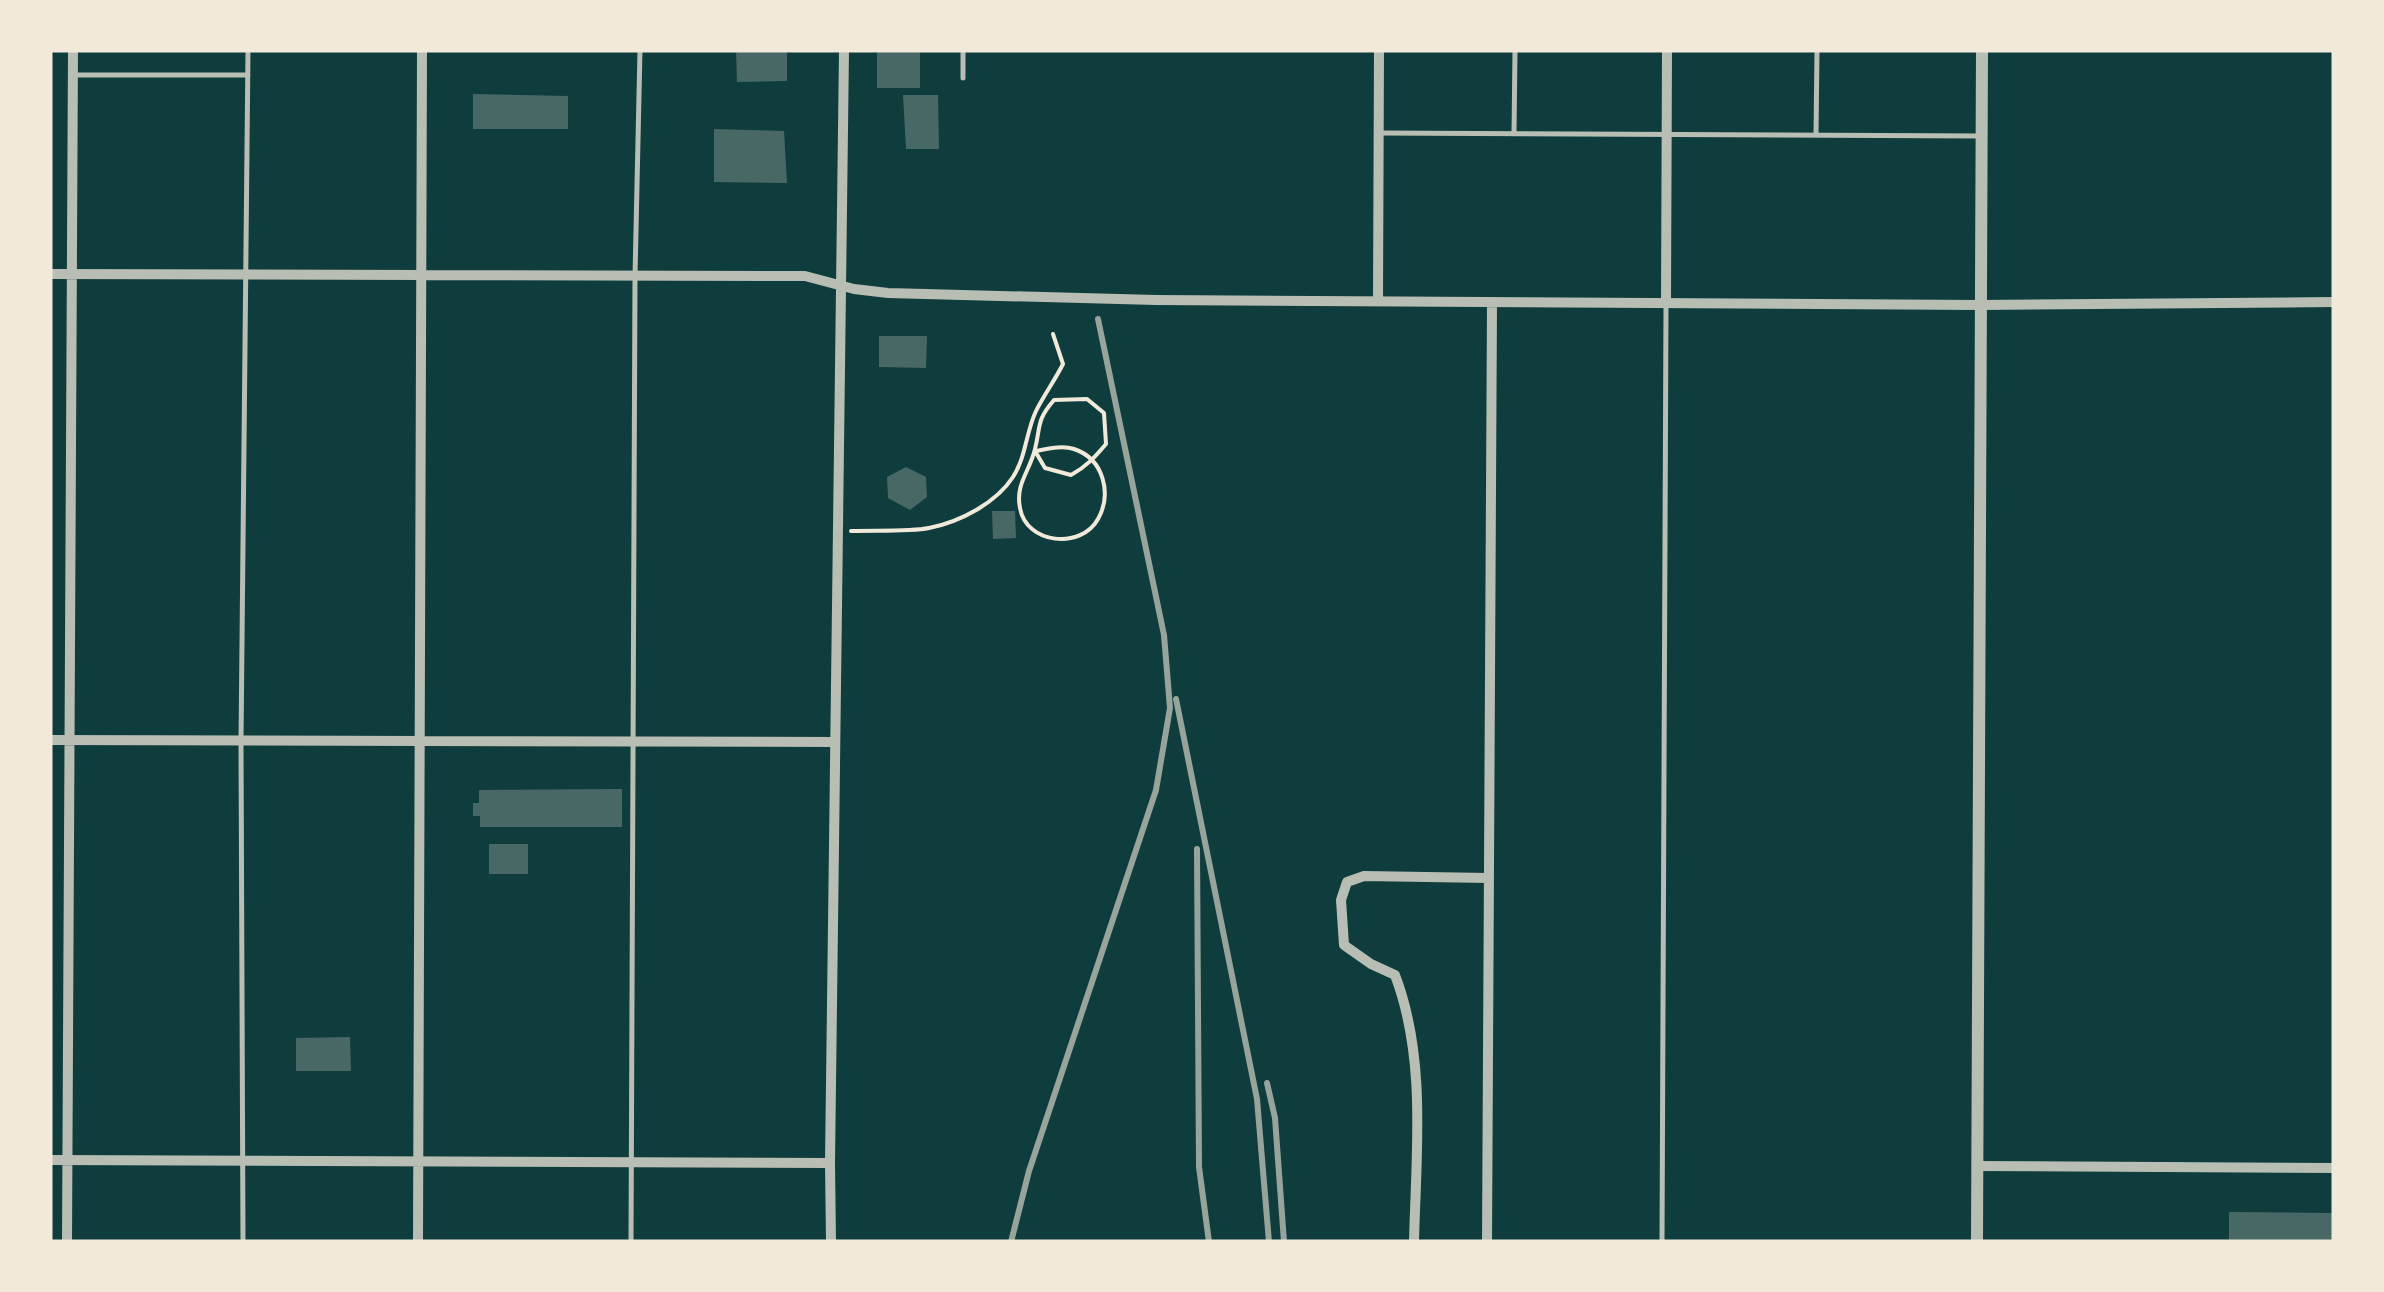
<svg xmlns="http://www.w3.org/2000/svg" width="2384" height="1292" font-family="Signika,sans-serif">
<rect width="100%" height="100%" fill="#0f3d3e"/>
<path fill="#486865" d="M736,50H787V81L737,82Z
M877,50H920V88H877Z
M473,94L568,96V129H473Z
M903,95H938L939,149H906Z
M714,129L784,131L787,183L714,182Z
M879,336H927L926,368L879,367Z
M906,467L926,477L927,497L910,510L888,498L887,477Z
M992,511H1015L1016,538L993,539Z
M622,789V827H480V816H473V803H479V790Z
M489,844H528V874H489Z
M350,1037L351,1071H296V1038Z
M2229,1212L2334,1213V1242H2229Z"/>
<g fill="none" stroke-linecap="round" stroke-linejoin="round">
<path stroke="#f1e9da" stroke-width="4" d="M1035,451C1047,449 1062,445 1074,449C1104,459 1112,494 1098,519C1081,550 1026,544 1020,508C1015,484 1030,471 1035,449C1041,425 1036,421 1054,400L1087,399L1104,413L1106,444C1095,457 1086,467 1071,475L1045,468L1035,451
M851,531C873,530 909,532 929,528C960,522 996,503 1013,477C1026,457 1026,432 1036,411C1044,395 1055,380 1063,364L1053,334"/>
<path stroke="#b8beb3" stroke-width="5" d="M963,50V78
M75,75H248
M1379,133L1981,136
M1514,134L1515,50
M1816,135L1817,50
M243,1242L241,742L248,50
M631,1242L635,276L640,50
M1662,1242L1666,306"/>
<path stroke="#b8beb3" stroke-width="10" d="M50,274L805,276L854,289L888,293L1156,300L1981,305L2334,302
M1378,301L1379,50
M1666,303L1667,50
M50,740L835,742
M50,1160L830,1163
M1977,1166L2334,1168
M67,1242L73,50
M418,1242L422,50
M831,1242L830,1163L844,50
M1414,1242C1416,1154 1427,1059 1395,975L1371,964L1344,945L1341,900L1347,882L1364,876L1489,878
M1487,1242L1492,302"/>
<path stroke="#b8beb3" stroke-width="12" d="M1977,1242L1982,50"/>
<path stroke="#97a49c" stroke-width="6" d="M1176,699L1257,1099L1269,1242
M1197,849L1199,1167L1209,1242
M1267,1083L1275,1118L1284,1242
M1011,1242L1029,1171L1156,790L1170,708L1164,635L1098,319"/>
</g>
<rect width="2384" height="1292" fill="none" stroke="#f1e9da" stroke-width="105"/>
</svg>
